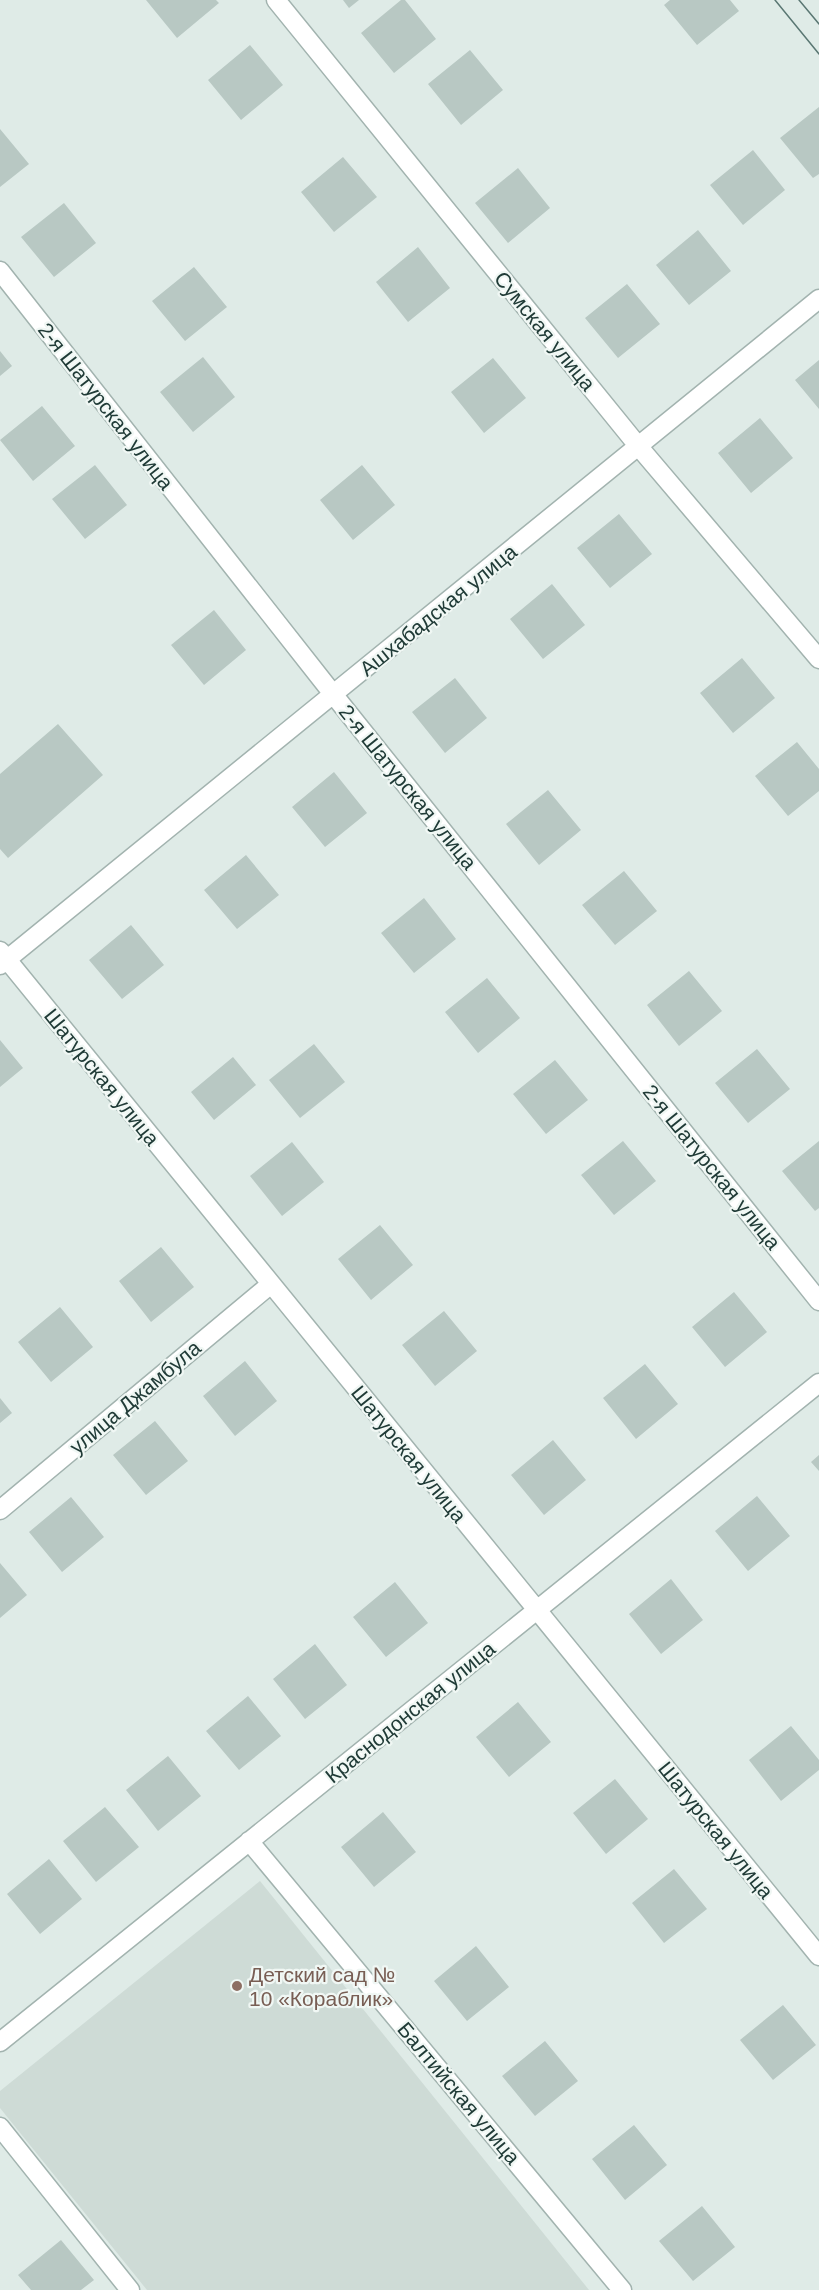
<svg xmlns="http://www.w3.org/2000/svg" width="819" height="2290" font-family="Arial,sans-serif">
<rect width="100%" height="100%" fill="#dfebe7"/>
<path fill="#cedbd6" d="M260,1881L589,2290H147L0,2108V2091Z"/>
<path fill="#b8c8c3" d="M146,0H216L219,3L177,38Z
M343,0H359L349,8Z
M401,0H405L436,39L394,73L361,33Z
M670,0H730L739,11L697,45L664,5Z
M250,45L283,85L241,120L208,80Z
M470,50L503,90L461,125L428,84Z
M819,107V174L813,178L780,138Z
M0,129L29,164L0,187Z
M753,150L785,190L743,225L710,185Z
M343,157L377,197L334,232L301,192Z
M518,168L550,208L508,243L475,203Z
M64,203L96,243L54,277L21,237Z
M698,230L731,271L689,305L656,265Z
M418,247L450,288L408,322L376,282Z
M194,267L227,307L185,341L152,301Z
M627,284L660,324L618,358L585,318Z
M0,351L12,366L0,376Z
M203,357L235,397L193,432L160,392Z
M493,358L526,398L484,433L451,392Z
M819,360V409L795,380Z
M42,406L75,446L33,481L0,440Z
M760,418L793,458L751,493L718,453Z
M95,465L127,505L85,539L52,499Z
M362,465L395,505L353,540L320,500Z
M619,514L652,554L610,588L577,548Z
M552,584L585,625L543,659L510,619Z
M214,610L246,650L204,685L171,645Z
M742,658L775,698L733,733L700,693Z
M455,678L487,718L445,753L412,712Z
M58,724L103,775L8,858L0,849V774Z
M797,742L819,769V791L788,816L755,776Z
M334,772L367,813L325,847L292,807Z
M548,790L581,830L539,865L506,824Z
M246,855L279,895L237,929L204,890Z
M624,871L657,911L615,945L582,905Z
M424,898L456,939L414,973L381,933Z
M131,925L164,965L122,999L89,960Z
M689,971L722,1011L679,1046L647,1005Z
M487,978L520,1018L478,1053L445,1012Z
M0,1040L23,1068L0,1087Z
M314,1044L345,1082L300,1118L269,1080Z
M757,1049L790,1089L748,1123L715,1083Z
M233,1057L256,1085L214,1120L191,1092Z
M555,1060L588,1100L546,1134L513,1094Z
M623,1141L656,1181L614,1215L581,1175Z
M819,1141V1208L815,1211L782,1171Z
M292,1142L324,1182L282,1216L250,1176Z
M380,1225L413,1265L371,1300L338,1259Z
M161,1247L194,1287L151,1322L119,1281Z
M734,1292L767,1332L725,1367L692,1327Z
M60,1307L93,1347L51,1382L18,1342Z
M444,1311L477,1351L435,1386L402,1345Z
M245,1361L277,1401L235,1436L203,1396Z
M645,1364L678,1404L636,1439L603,1398Z
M0,1398L12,1413L0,1423Z
M155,1421L188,1461L146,1495L113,1455Z
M553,1440L586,1480L544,1515L511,1475Z
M819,1455V1471L811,1462Z
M757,1496L790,1536L748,1571L715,1531Z
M71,1497L104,1537L62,1572L29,1532Z
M0,1563L27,1595L0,1618Z
M671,1579L703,1620L661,1654L629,1614Z
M395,1582L428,1623L386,1657L353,1617Z
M315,1644L347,1685L305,1719L273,1679Z
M248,1696L281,1736L239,1770L206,1731Z
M518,1702L551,1742L509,1777L476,1737Z
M791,1726L819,1760V1770L781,1801L749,1760Z
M168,1756L201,1796L158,1831L126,1790Z
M615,1779L648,1819L606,1854L573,1813Z
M105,1807L139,1847L96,1882L63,1841Z
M383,1812L416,1852L374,1887L341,1847Z
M49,1859L82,1899L40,1934L7,1894Z
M674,1869L707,1909L664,1943L632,1903Z
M476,1946L509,1987L467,2021L434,1981Z
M783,2005L816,2045L773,2080L740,2040Z
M545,2041L578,2081L535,2116L502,2076Z
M634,2125L667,2165L625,2200L592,2159Z
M702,2206L735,2247L693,2281L659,2241Z
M61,2240L94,2280L81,2290H31L18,2275Z"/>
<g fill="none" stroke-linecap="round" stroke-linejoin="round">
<defs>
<path id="street" d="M276,0L639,447L819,659
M0,271L333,694L819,1301
M0,951L819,1956
M0,965L819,299
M0,1510L271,1284
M249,1841L622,2290
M0,2042L819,1383
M0,2127L130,2290"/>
</defs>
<use href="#street" stroke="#a2b3af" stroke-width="21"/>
<use href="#street" stroke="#fff" stroke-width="18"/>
<path stroke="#5a7773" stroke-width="1.5" d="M775,0L819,54
M799,0L819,24"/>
</g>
<circle fill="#8d6e63" stroke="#f0f7f4" stroke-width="2" cx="237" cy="1986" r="6"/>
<g text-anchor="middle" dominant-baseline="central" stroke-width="4.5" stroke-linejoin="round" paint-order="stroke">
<g font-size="21" fill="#203b37" stroke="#f0f7f4">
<text transform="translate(545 331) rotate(51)">Сумская улица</text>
<text transform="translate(106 406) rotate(52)">2-я Шатурская улица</text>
<text transform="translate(438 610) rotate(-39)">Ашхабадская улица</text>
<text transform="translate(408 787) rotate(51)">2-я Шатурская улица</text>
<text transform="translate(102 1077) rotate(51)">Шатурская улица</text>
<text transform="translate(712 1167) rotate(51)">2-я Шатурская улица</text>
<text transform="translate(135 1397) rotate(-40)">улица Джамбула</text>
<text transform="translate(409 1454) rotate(51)">Шатурская улица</text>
<text transform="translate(410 1712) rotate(-39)">Краснодонская улица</text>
<text transform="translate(716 1830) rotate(51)">Шатурская улица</text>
<text transform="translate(459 2093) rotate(50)">Балтийская улица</text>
</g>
<g font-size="21" fill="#785e54" stroke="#f0f7f4" text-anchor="start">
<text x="249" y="1974">Детский сад №<tspan x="249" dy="24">10 «Кораблик»</tspan></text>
</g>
</g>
</svg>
